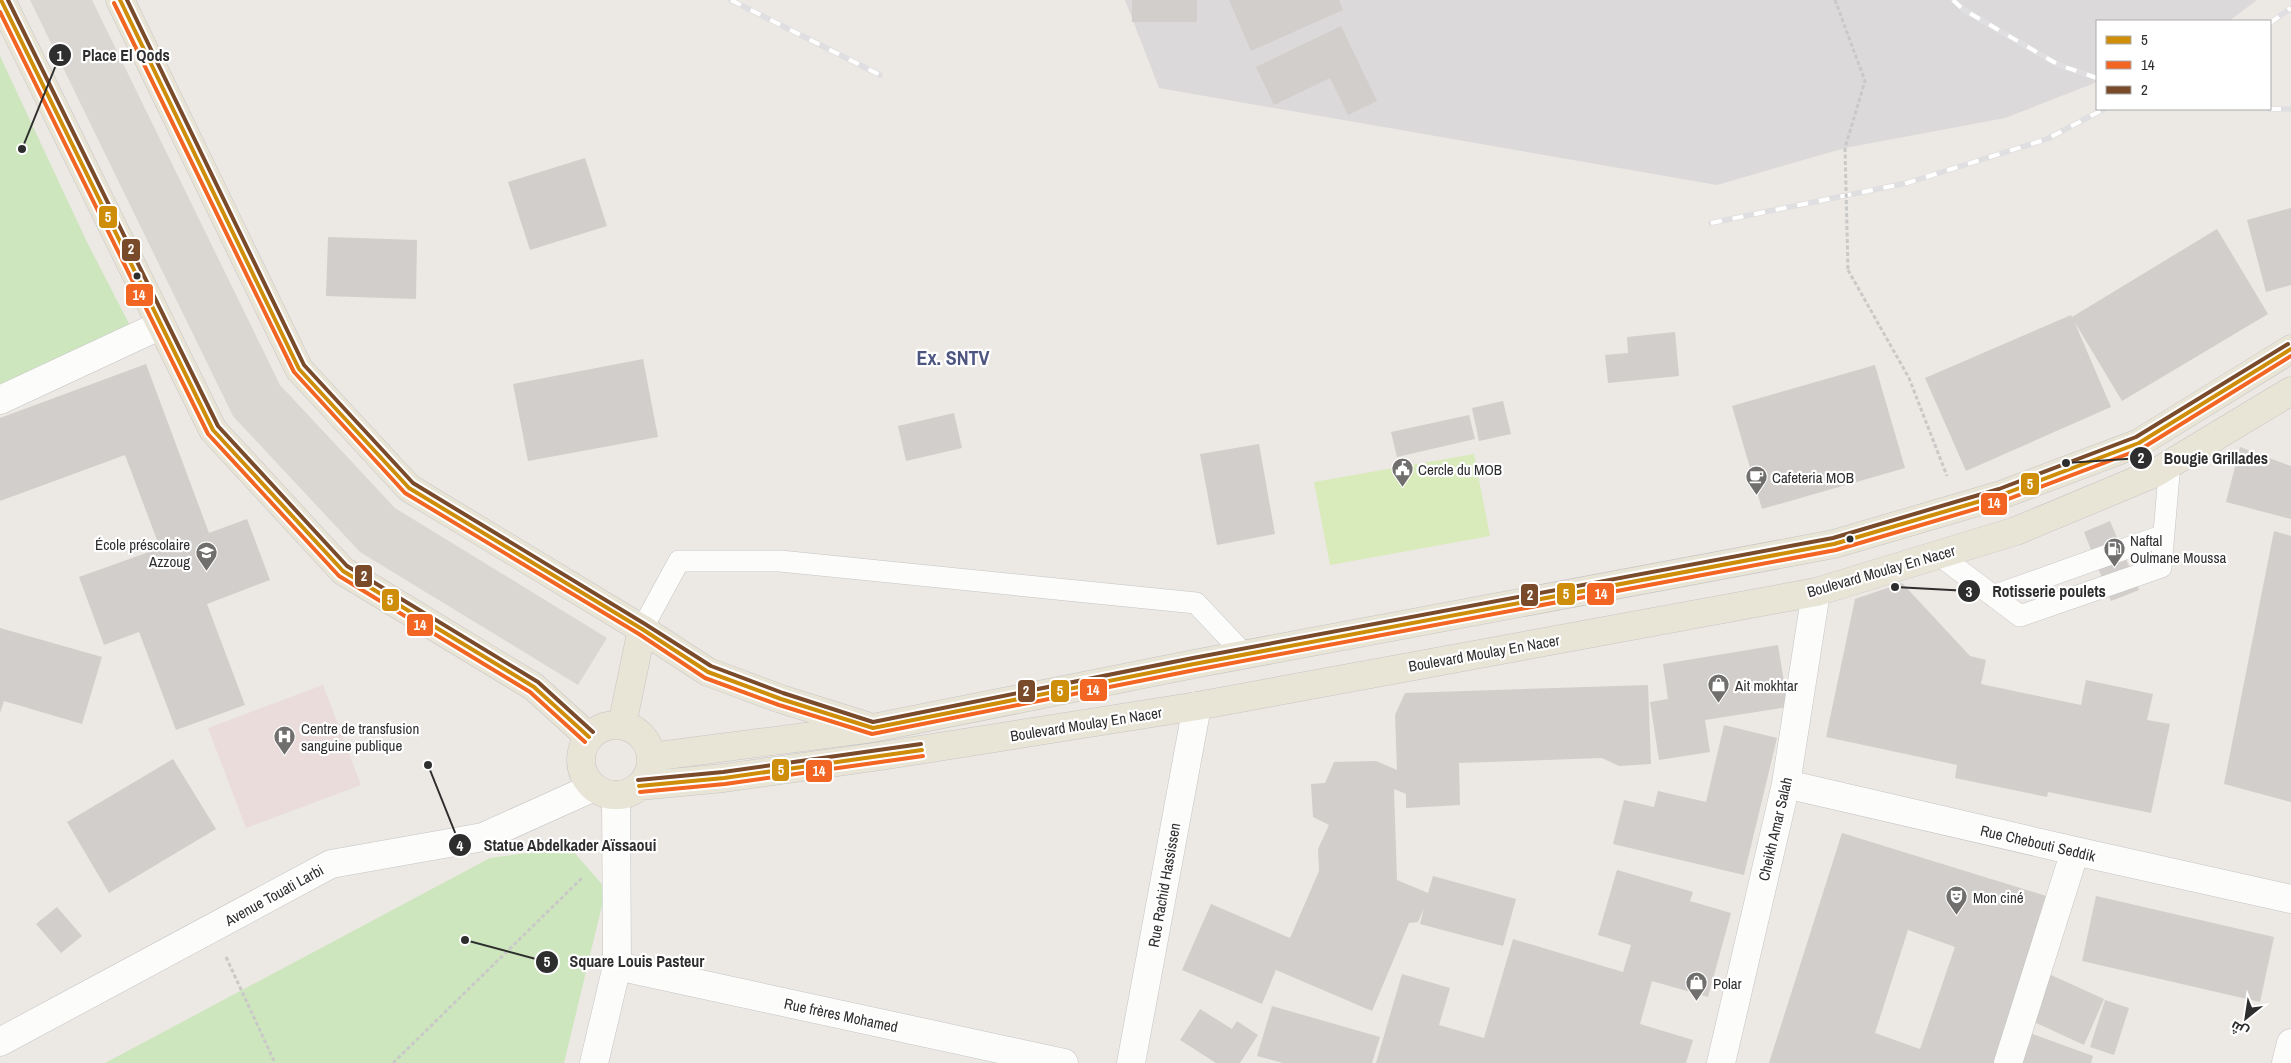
<svg xmlns="http://www.w3.org/2000/svg" width="2291" height="1063" font-family="'Archivo Narrow',Cairo,sans-serif">
<rect width="100%" height="100%" fill="#ece8e4"/>
<path fill="#dcd9db" d="M1125,0H2257L2229,21H2097V82L2005,118L1845,148L1717,185L1159,88Z"/>
<path fill="#e9dcdb" d="M323,685L361,785L246,828L208,728Z"/>
<path fill="#cee6be" d="M0,56L87,242L142,349L0,397Z
M573,851L606,889L564,1063H105L490,858L526,853Z"/>
<path fill="#d9eabb" d="M1474,454L1490,536L1330,565L1314,482Z"/>
<path fill="#dad6d2" d="M30,0H92L280,385L395,508L607,638L578,685L360,552L233,416Z"/>
<path fill="#d1cecb" fill-rule="evenodd" d="M1132,0H1197V22H1132Z
M1229,0H1339L1343,10L1251,51Z
M1341,26L1377,101L1348,115L1330,78L1274,105L1256,67Z
M585,158L607,226L530,250L508,182Z
M2291,208V285L2266,292L2247,220Z
M2217,229L2268,314L2122,401L2074,321L2111,407L1966,471L1925,378L2071,315L2072,317Z
M328,237L417,240L416,299L326,296Z
M1675,332L1679,376L1608,383L1605,355L1628,353L1627,337Z
M643,359L658,437L528,461L513,384Z
M146,364L209,533L247,519L270,580L207,604L245,705L176,730L139,632L104,645L79,577L160,548L125,455L0,501V418Z
M1875,365L1905,468L1762,509L1732,406Z
M1503,401L1511,434L1479,441L1472,408Z
M954,413L962,448L906,461L898,426Z
M1469,415L1475,439L1397,457L1391,432Z
M1259,444L1275,534L1217,545L1200,454Z
M2240,447L2291,466V519L2226,502Z
M2110,521L2139,590L2111,601L2084,532Z
M2274,531L2291,536V802L2224,784Z
M1902,583L1970,656L1986,660L1981,684L2081,705L2086,680L2153,694L2147,720L2170,724L2151,813L2048,792L2047,797L1955,778L1957,765L1826,737L1855,599Z
M0,628L102,657L82,724L4,701L0,713Z
M1778,645L1788,707L1705,720L1710,752L1659,760L1650,702L1668,699L1663,664Z
M1648,685L1651,764L1619,766L1602,758L1459,763L1460,805L1406,808V794L1394,789L1397,880L1428,893L1433,876L1516,899L1503,946L1420,924L1424,908L1418,922L1409,923L1372,1011L1276,970L1262,1004L1182,970L1211,904L1290,938L1319,871L1318,849L1329,825L1313,817L1311,784L1325,783L1334,762L1376,761L1397,770L1395,715L1405,693Z
M1724,725L1777,738L1744,875L1613,844L1624,800L1654,807L1658,791L1706,802Z
M173,759L216,829L109,893L67,822Z
M1842,833L2056,899L2026,971L1994,1063H1769ZM1908,930L1955,947L1920,1049L1875,1033Z
M1617,870L1693,892L1690,901L1731,913L1708,997L1652,981L1640,1024L1693,1040L1686,1063H1376L1402,974L1450,988L1439,1025L1484,1038L1513,939L1623,972L1631,945L1598,935Z
M2096,896L2274,937L2260,1002L2082,961Z
M57,907L82,936L61,953L36,924Z
M2051,975L2104,999L2084,1045L2030,1020Z
M2105,1000L2129,1008L2114,1055L2090,1047Z
M1272,1006L1380,1037L1372,1063H1283L1257,1056Z
M1200,1009L1232,1029L1237,1021L1258,1035L1240,1063H1216L1180,1040Z
M2030,1033L2093,1056L2091,1063H2020Z"/>
<g fill="none" stroke-linecap="round" stroke-linejoin="round">
<defs>
<path id="service" d="M1939,555L2020,616L2161,567L2170,463
M1993,596L2164,535
M642,629L679,561H780L1196,603L1244,654"/>
<path id="minor" d="M0,400L161,325
M1786,784L2075,851L2291,899
M617,966L1064,1063
M594,1063L617,966L616,795
M1131,1063L1197,706
M1721,1063L1786,784L1816,592
M2008,1063L2075,851
M2286,1063L2291,1043"/>
<path id="secondary" d="M0,1042L331,864L483,837L594,787"/>
<path id="primary" d="M1,0L213,430L343,571L534,687L589,737
M120,0L299,369L409,488L642,629L708,672L781,699L864,725
M622,725L642,629
M581 760a35 35 0 1 1 70 0a35 35 0 1 1-70 0Z
M651,757L873,728L1194,664L1834,544L2001,495L2139,443L2291,349
M639,786L724,778L881,756L1197,706L1816,592L2016,531L2155,473L2291,391"/>
</defs>
<use href="#service" stroke="#c5c4c5" stroke-width="22"/>
<use href="#minor" stroke="#c5c4c5" stroke-width="29"/>
<use href="#secondary" stroke="#c5c4c5" stroke-width="29"/>
<use href="#primary" stroke="#c6c5c4" stroke-width="29"/>
<path stroke="#c9c9c8" stroke-width="3" stroke-dasharray="4 2.5" stroke-linecap="butt" d="M1835,0L1865,81L1845,148
M1848,270L1909,378L1947,476
M226,957L275,1063
M393,1063L583,877"/>
<use href="#service" stroke="#fcfcfb" stroke-width="21"/>
<use href="#minor" stroke="#fcfcfb" stroke-width="28"/>
<use href="#secondary" stroke="#fcfcfb" stroke-width="28"/>
<use href="#primary" stroke="#e8e4d6" stroke-width="28"/>
<defs>
<path id="rail" d="M731,0L880,75
M1953,0L1964,10L2059,65L2097,78
M2270,23L2291,8
M2270,109H2291
M1711,223L1907,183L2047,139L2104,109"/>
</defs>
<use href="#rail" stroke="#dfdfe1" stroke-width="5.5"/>
<use href="#rail" stroke="#fff" stroke-width="4" stroke-dasharray="11" stroke-linecap="butt"/>
<path stroke="#c9c9c8" stroke-width="3" stroke-dasharray="4 2.5" stroke-linecap="butt" d="M1845,148L1848,270"/>
<defs>
<path id="bus-1" d="M1,0L213,430L343,571L534,687L589,737
M120,0L299,369L409,488L642,629L708,672L781,699L873,728L1194,664L1834,544L2001,495L2139,443L2291,349
M639,786L724,778L922,750"/>
<path id="bus-2" d="M114,3L294,372L405,493L639,634L705,678L779,705L872,734L1195,670L1836,550L2003,501L2141,449L2291,356
M0,12L208,434L339,576L530,692L585,742
M640,792L725,784L923,756"/>
<path id="bus-3" d="M8,0L218,426L347,566L538,682L593,732
M127,0L304,365L413,483L645,624L711,666L783,693L873,722L1193,658L1833,538L1999,489L2136,437L2288,344
M638,780L723,772L921,744"/>
</defs>
<use href="#bus-1" stroke="#fff" stroke-width="8"/>
<use href="#bus-2" stroke="#fff" stroke-width="8"/>
<use href="#bus-3" stroke="#fff" stroke-width="8"/>
<use href="#bus-1" stroke="#cf8e09" stroke-width="4"/>
<use href="#bus-2" stroke="#f26522" stroke-width="4"/>
<use href="#bus-3" stroke="#7a4b2a" stroke-width="4"/>
</g>
<defs>
<symbol id="civic-pin" viewBox="-11 -11 22 30"><path d="M0 17L-7.5 6A9.5 9.5 0 1 1 7.5 6Z" fill="#706f6e" stroke="#fff"/><path d="M-.6-6.5H3V-4.5H.6V-3L4-1V1h2V6H-6V1h2V-1L-.6-3ZM-1.2 2.5V6h2.4V2.5Z" fill="#fff"/></symbol>
<symbol id="cafe-pin" viewBox="-11 -11 22 30"><path d="M0 17L-7.5 6A9.5 9.5 0 1 1 7.5 6Z" fill="#706f6e" stroke="#fff"/><path d="M-5.5-4.5H6V0H3Q3 3.5 0 3.5H-2.5Q-5.5 3.5-5.5 0ZM3-3.2v2h1.7v-2ZM-6 4.5H4V6H-6Z" fill="#fff"/></symbol>
<symbol id="fuel-pin" viewBox="-11 -11 22 30"><path d="M0 17L-7.5 6A9.5 9.5 0 1 1 7.5 6Z" fill="#706f6e" stroke="#fff"/><path d="M-5.5-6h7V0h2V4h1.3V-2.5L3-4.5l.8-.8L6-3V5H2.5V1h-1V6h-7ZM-4.2-4.7v3.2H.2V-4.7Z" fill="#fff"/></symbol>
<symbol id="school-pin" viewBox="-11 -11 22 30"><path d="M0 17L-7.5 6A9.5 9.5 0 1 1 7.5 6Z" fill="#706f6e" stroke="#fff"/><path d="M0-5L7-2L0 1L-7-2ZM-4 1L0 2.5L4 1V4Q0 6-4 4Z" fill="#fff"/></symbol>
<symbol id="shop-pin" viewBox="-11 -11 22 30"><path d="M0 17L-7.5 6A9.5 9.5 0 1 1 7.5 6Z" fill="#706f6e" stroke="#fff"/><path d="M-5-2.5h2.3a2.7 3.5 0 0 1 5.4 0H5L5.5 6h-11ZM-1.5-2.5h3a1.5 2.3 0 0 0-3 0Z" fill="#fff"/></symbol>
<symbol id="hospital-pin" viewBox="-11 -11 22 30"><path d="M0 17L-7.5 6A9.5 9.5 0 1 1 7.5 6Z" fill="#706f6e" stroke="#fff"/><path d="M-5-5h3v3.5h4V-5h3V5h-3V1.5h-4V5h-3Z" fill="#fff"/></symbol>
<symbol id="theatre-pin" viewBox="-11 -11 22 30"><path d="M0 17L-7.5 6A9.5 9.5 0 1 1 7.5 6Z" fill="#706f6e" stroke="#fff"/><path d="M-5-5.5Q0-4 5-5.5V0Q5 5 0 6Q-5 5-5 0ZM-3.3-2.5H-1v1.5H-3.3ZM1-2.5H3.3v1.5H1ZM-2.8 1Q0 5.5 2.8 1Z" fill="#fff"/></symbol>
</defs>
<g fill-rule="evenodd">
<use href="#civic-pin" x="1390" y="456" width="25" height="34"/>
<use href="#cafe-pin" x="1744" y="464" width="25" height="34"/>
<use href="#fuel-pin" x="2102" y="536" width="25" height="34"/>
<use href="#school-pin" x="194" y="540" width="25" height="34"/>
<use href="#shop-pin" x="1706" y="672" width="25" height="34"/>
<use href="#hospital-pin" x="272" y="724" width="25" height="34"/>
<use href="#theatre-pin" x="1944" y="884" width="25" height="34"/>
<use href="#shop-pin" x="1684" y="970" width="25" height="34"/>
</g>
<g fill="#2e2e2e" stroke="#fff" stroke-width="2">
<circle cx="137" cy="276" r="4.5"/>
<circle cx="1850" cy="539" r="4.5"/>
</g>
<g text-anchor="middle" dominant-baseline="central" stroke-width="4.5" stroke-linejoin="round" paint-order="stroke">
<g font-size="15" fill="#2e2e2e" stroke="#fff" text-anchor="start">
<text x="1418" y="469">Cercle du MOB</text>
<text x="1772" y="477">Cafeteria MOB</text>
<text x="2130" y="540">Naftal<tspan x="2130" dy="17">Oulmane Moussa</tspan></text>
<text x="190" y="544" text-anchor="end">École préscolaire<tspan x="190" dy="17">Azzoug</tspan></text>
<text x="1735" y="685">Ait mokhtar</text>
<text x="301" y="728">Centre de transfusion<tspan x="301" dy="17">sanguine publique</tspan></text>
<text x="1973" y="897">Mon ciné</text>
<text x="1713" y="983">Polar</text>
</g>
<g font-size="15" fill="#2e2e2e" stroke="#fff">
<text transform="translate(1881 571) rotate(-16)">Boulevard Moulay En Nacer</text>
<text transform="translate(1484 653) rotate(-10)">Boulevard Moulay En Nacer</text>
<text transform="translate(1086 724) rotate(-9)">Boulevard Moulay En Nacer</text>
<text transform="translate(1775 829) rotate(-77)">Cheikh Amar Salah</text>
<text transform="translate(2038 843) rotate(13)">Rue Chebouti Seddik</text>
<text transform="translate(1164 885) rotate(-80)">Rue Rachid Hassissen</text>
<text transform="translate(274 895) rotate(-29)">Avenue Touati Larbi</text>
<text transform="translate(841 1015) rotate(12)">Rue frères Mohamed</text>
</g>
<g font-size="20" font-weight="bold" fill="#4d5680" stroke="#fff">
<text x="953" y="357">Ex. SNTV</text>
</g>
</g>
<path fill="none" stroke="#2e2e2e" stroke-width="2" d="M22 149L60 55M2066 463L2141 458M1895 587L1969 591M428 765L460 845M465 940L547 962"/>
<g fill="#2e2e2e" stroke="#fff" stroke-width="2">
<circle cx="22" cy="149" r="5"/>
<circle cx="2066" cy="463" r="5"/>
<circle cx="1895" cy="587" r="5"/>
<circle cx="428" cy="765" r="5"/>
<circle cx="465" cy="940" r="5"/>
<circle cx="60" cy="55" r="12"/>
<circle cx="2141" cy="458" r="12"/>
<circle cx="1969" cy="591" r="12"/>
<circle cx="460" cy="845" r="12"/>
<circle cx="547" cy="962" r="12"/>
</g>
<g font-size="15" text-anchor="middle" font-weight="bold" fill="#fff">
<text x="60" y="61">1</text>
<text x="2141" y="463">2</text>
<text x="1969" y="597">3</text>
<text x="460" y="851">4</text>
<text x="547" y="967">5</text>
</g>
<g font-size="16" text-anchor="middle" font-weight="bold" fill="#2e2e2e" stroke="#fff" stroke-width="4.5" stroke-linejoin="round" paint-order="stroke">
<text x="126" y="61">Place El Qods</text>
<text x="2216" y="464">Bougie Grillades</text>
<text x="2049" y="597">Rotisserie poulets</text>
<text x="570" y="851">Statue Abdelkader Aïssaoui</text>
<text x="637" y="967">Square Louis Pasteur</text>
</g>
<g stroke="#fff" stroke-width="2">
<rect x="98" y="205" width="20" height="24" rx="5" fill="#cf8e09"/>
<rect x="121" y="238" width="20" height="24" rx="5" fill="#7a4b2a"/>
<rect x="125" y="283" width="29" height="24" rx="5" fill="#f26522"/>
<rect x="2020" y="472" width="20" height="24" rx="5" fill="#cf8e09"/>
<rect x="1980" y="492" width="28" height="24" rx="5" fill="#f26522"/>
<rect x="354" y="564" width="19" height="24" rx="5" fill="#7a4b2a"/>
<rect x="1586" y="582" width="29" height="24" rx="5" fill="#f26522"/>
<rect x="1556" y="582" width="20" height="24" rx="5" fill="#cf8e09"/>
<rect x="1520" y="583" width="19" height="24" rx="5" fill="#7a4b2a"/>
<rect x="381" y="588" width="19" height="24" rx="5" fill="#cf8e09"/>
<rect x="406" y="613" width="28" height="24" rx="5" fill="#f26522"/>
<rect x="1079" y="678" width="29" height="24" rx="5" fill="#f26522"/>
<rect x="1050" y="679" width="20" height="24" rx="5" fill="#cf8e09"/>
<rect x="1017" y="679" width="19" height="24" rx="5" fill="#7a4b2a"/>
<rect x="771" y="758" width="19" height="24" rx="5" fill="#cf8e09"/>
<rect x="805" y="759" width="28" height="24" rx="5" fill="#f26522"/>
</g>
<g font-size="14" text-anchor="middle" font-weight="bold" fill="#fff">
<text x="108" y="222">5</text>
<text x="131" y="254">2</text>
<text x="139" y="300">14</text>
<text x="2030" y="489">5</text>
<text x="1994" y="508">14</text>
<text x="364" y="581">2</text>
<text x="1601" y="599">14</text>
<text x="1566" y="599">5</text>
<text x="1530" y="600">2</text>
<text x="390" y="605">5</text>
<text x="420" y="630">14</text>
<text x="1093" y="695">14</text>
<text x="1060" y="696">5</text>
<text x="1026" y="696">2</text>
<text x="781" y="775">5</text>
<text x="819" y="776">14</text>
</g>
<rect x="2096" y="20" width="175" height="90" fill="#ffffff" stroke="#ababab"/>
<rect x="2106" y="36" width="25" height="8" fill="#cf8e09" stroke="#ababab"/>
<text x="2141" y="45" font-size="15" fill="#2e2e2e">5</text>
<rect x="2106" y="61" width="25" height="8" fill="#f26522" stroke="#ababab"/>
<text x="2141" y="70" font-size="15" fill="#2e2e2e">14</text>
<rect x="2106" y="86" width="25" height="8" fill="#7a4b2a" stroke="#ababab"/>
<text x="2141" y="95" font-size="15" fill="#2e2e2e">2</text>
<g transform="translate(2246 1018) rotate(210)" stroke="#ffffff" stroke-width="4" paint-order="stroke">
<path d="M0-4L9 19L0 12L-9 19Z" fill="#2e2e2e"/>
<text y="-8" font-size="14" font-weight="bold" text-anchor="middle" fill="#2e2e2e">ش</text>
</g>
</svg>
